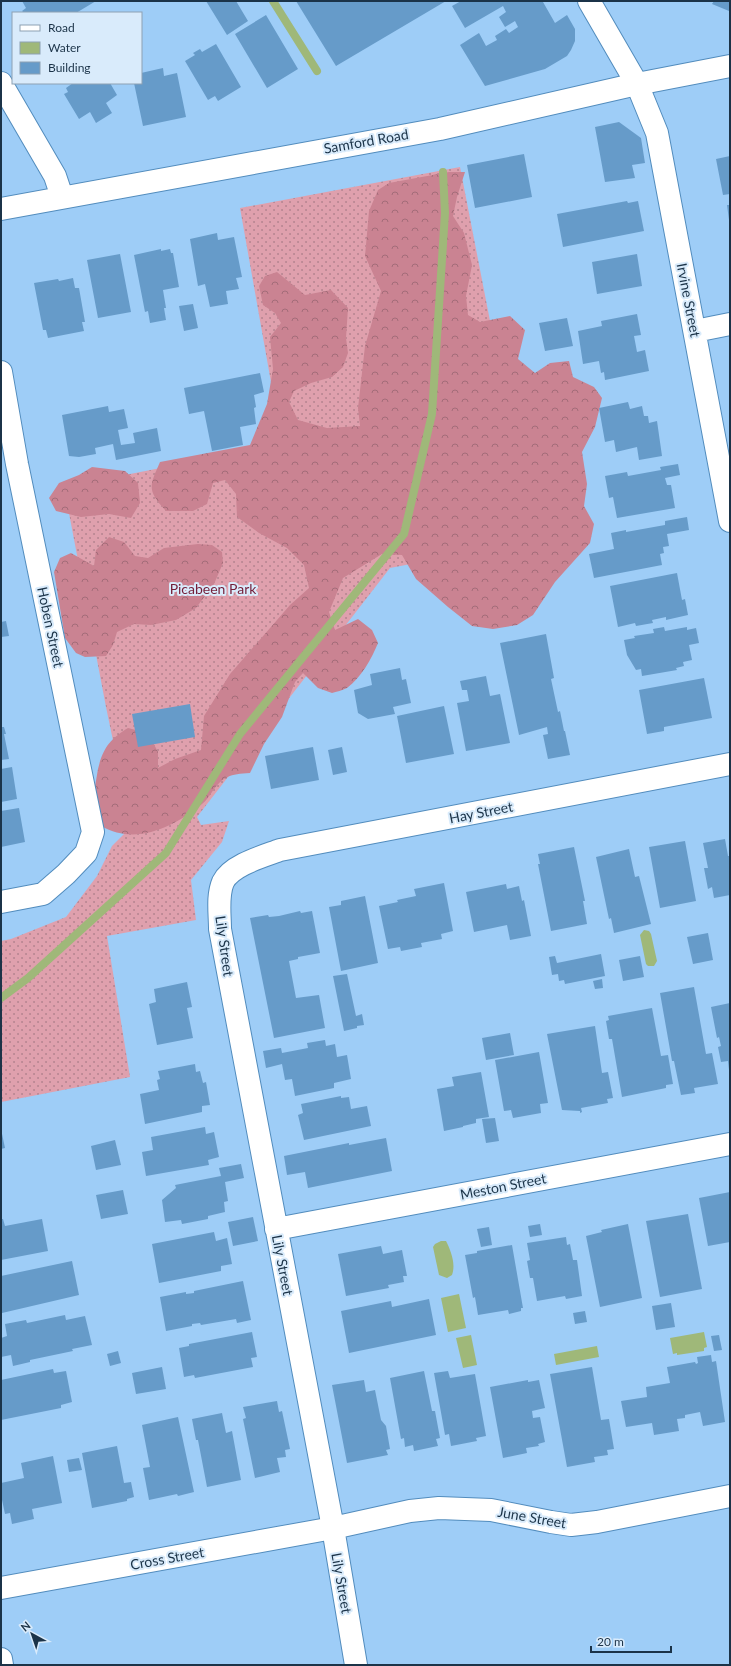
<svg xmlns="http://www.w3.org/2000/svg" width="731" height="1666" font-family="Lato,sans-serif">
<defs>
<pattern id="grass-dots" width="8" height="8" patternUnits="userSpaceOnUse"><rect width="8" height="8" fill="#dfa0ad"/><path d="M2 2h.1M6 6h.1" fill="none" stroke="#b4838f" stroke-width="1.8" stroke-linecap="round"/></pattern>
<pattern id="forest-crowns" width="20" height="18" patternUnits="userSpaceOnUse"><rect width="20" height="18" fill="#ca8392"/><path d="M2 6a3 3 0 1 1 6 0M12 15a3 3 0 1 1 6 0" fill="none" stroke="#a36c79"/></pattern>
</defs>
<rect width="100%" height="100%" fill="#9ecdf7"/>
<path fill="url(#grass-dots)" d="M460,167L491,326L525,542L390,568L197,817L201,825L229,821L222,842L191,880L196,920L107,936L130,1077L1,1102V941L11,939L66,917L97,876L112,846L131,827L106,707L64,487L282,444L240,208Z"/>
<path fill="url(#forest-crowns)" d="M449,172H465L457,197L453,216L464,233L472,265L466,296L468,315L480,322L510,316L525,330L518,359L535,373L550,363L569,361L573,377L594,387L602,398L595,427L582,452L587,484L584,506L594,524L590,543L555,582L533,615L517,625L493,629L472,626L448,607L416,579L402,555L382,554L343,578L329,612L335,630L358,619L372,630L378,643C372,658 361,678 347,688C343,690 336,692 332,693L318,688L303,673L295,682L282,717L264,744L250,773C230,774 223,776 212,792C209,796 206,801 202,804C174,827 136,846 101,826L91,796C96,787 96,779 98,769C103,748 110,739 128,728L148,733L158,752V768L175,759L201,750L204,716L230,674L290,605L309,588L304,565L287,548L259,533L237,517L236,494L225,480L213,483L207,504L193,511H166C147,490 149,487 160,462L250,445L267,404L273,369L270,337L281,323L275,313L263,305L259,286L265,276L277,272L305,295L331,290L348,308L346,338L348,353L343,367L332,377L311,383L294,391L289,402L298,420L327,428L360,426L358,408L365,346L381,291L365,256L369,211L378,190L389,183Z
M92,467L125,471L138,483L140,503L131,518L109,514L81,517L56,511L49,498L59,483L79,475Z
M109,537L124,542L135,556L148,558L164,548L198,544L212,545L222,552L223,563L214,584L196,608L176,620L151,625L134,624L117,632L113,645L106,656L85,657L76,653L65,638L54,572L60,558L71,553L94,566L96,550Z"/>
<path fill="#9fb879" d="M644,930L649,931L651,934L657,961L654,966H648L646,964L640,935Z
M441,1241H446C451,1251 456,1264 452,1275L447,1278L439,1275L433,1247L435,1244Z
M459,1294L466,1328L448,1332L441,1298Z
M704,1332L707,1347L704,1348V1351L677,1355V1353L673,1354L670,1338Z
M471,1335L477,1365L463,1368L456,1338Z
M597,1346L599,1357L556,1365L554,1354Z"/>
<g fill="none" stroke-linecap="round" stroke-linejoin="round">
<path stroke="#9fb879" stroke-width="8" d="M273,1L317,71
M1,998L28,978L166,853L240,734L404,534L432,414L445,213L443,172"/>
</g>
<path fill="#669bc9" d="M22,1H96L76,13H24L22,11L26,8Z
M206,1H236L248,21L227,35Z
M296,1H446L336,66Z
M461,1H546L543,2L555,23L567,15L575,29V41L571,50L567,56L545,69L485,86L460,45L479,33L486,46L497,40L495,36L506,29L509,33L518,27L515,21L505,27L499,17L506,12L503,6L465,28L452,6Z
M714,1H730L729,11L712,4Z
M266,15L298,69L267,88L235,34Z
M216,44L241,87L218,101L215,96L208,100L185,61L195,55L193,53L200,49L202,52Z
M163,68L164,76L177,73L186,117L143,126L134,83H141V73Z
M73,83H110L117,95L106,103L112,113L96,123L90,112L79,119L64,94L68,92L66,88Z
M619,122L641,138L645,163L632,165L635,178L605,182L595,127Z
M524,154L532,197L475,208L467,165Z
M730,156V194L723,195L716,159Z
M627,201L628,203L638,201L644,231L563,247L557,214Z
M727,205H730V220H729Z
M217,233L218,240L234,237L242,277L236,278L239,289L226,291L228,304L210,307L205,284L198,286L190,239Z
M161,249V251L170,249L171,253H173L179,287L163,290L166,308H164L166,320L150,323L148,311L145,312L134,255Z
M120,254L131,312L98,318L87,260Z
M637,254L642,286L597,294L592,262Z
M73,278L75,288H79L85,322H82L84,331L48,338L46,330H43L34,283L58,279L59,281Z
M193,304L198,328L184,331L179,306Z
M637,314L641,335L634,336L637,352L645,350L649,371L605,380L604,372L601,373L599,361L583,364L578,331L602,326L601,321Z
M567,318L573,346L545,351L539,323Z
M260,373L264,392L254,395L256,407L254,408L256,424L240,427L243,445L212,451L204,411L189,414L184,388Z
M628,402L630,409L642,406L644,416H648L649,423L657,421L662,456L639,460L637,447L616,452L614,440L605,442L599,408Z
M108,406L109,412L124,409L128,428L118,430L121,445L135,443L133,433L157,428L161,451L116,460L113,444L95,448L96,454L79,457L69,456L62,415Z
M678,464L680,475L665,478L667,485H671L675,508L617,518L613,497L609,498L605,476L627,472L628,476L661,470L660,467Z
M687,517L689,530L667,534L669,546L663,547L664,553L660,554L662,565L594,578L589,554L614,549L611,533L626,530V532L665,525V521Z
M677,573L682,600L685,599L688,615L666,620V617L652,620L653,623L636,626L635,623L618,627L610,586Z
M6,621L9,636L1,637V622Z
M664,627L665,631L687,627V630L696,628L699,643L689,645L692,660L683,662L684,666L676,668L677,670L642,676L641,669L636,670L627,655L624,640L635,638L634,636L654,633L653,629Z
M546,634L554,678L551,679L558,712L560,711L564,731H565L570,755L548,759L543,735L548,734L547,727L519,735L500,643Z
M400,668L402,680L406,679L411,703L393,707L395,714L368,719L358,713L354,690L372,685L370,674Z
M486,676L490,696L500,694L510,743L466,751L457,703L469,701L467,690H462L460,681Z
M704,678L712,718L664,727V731L647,734L639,690Z
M190,704L195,737L138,747L132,714Z
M444,706L454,754L406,763L397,716Z
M1,727H4L6,734H4L9,759L1,760Z
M313,747L319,780L271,789L265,756Z
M342,747L347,772L333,775L328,750Z
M12,767L17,799L1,802V769Z
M19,808L25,842L1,847V811Z
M725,839L728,856H730V895L714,898L712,887L708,889L704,868H708L703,843Z
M685,841L696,901L660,908L649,847Z
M574,847L585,901H583L587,924L551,931L538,864H540L538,854Z
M629,849L635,877L639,876L651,924L614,933L611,918L609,919L596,857Z
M444,883L453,931L441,934L442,939L421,943L422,947L401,951L400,947L388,949L379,906L398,902L397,900L416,896L414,889Z
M506,884L507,889L519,886L522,901L524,900L531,936L510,940L507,925L474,932L466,892Z
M365,896L378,963L341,971L329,907L341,905V901Z
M300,911L301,913L312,911L320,953L298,957V959L289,961L296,998L319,995L325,1028L274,1038L250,918L268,915L269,917L279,916Z
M708,933L713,960L693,964L687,937Z
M601,954L605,976L565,984L564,980L559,981L558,974L552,975L549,957L555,956L557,963Z
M640,956L644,977L623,981L619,960Z
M347,974L356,1016L362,1014L364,1025L357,1026V1028L344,1031L333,976Z
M602,979L603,988L595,989L593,981Z
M187,982L192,1007L187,1008L193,1038L157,1045L149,1004L156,1002L154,989Z
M694,987L706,1054L712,1053L718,1084L694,1088L695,1093L681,1095L674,1061H672L660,993Z
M730,1003V1070H729L728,1061L721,1062L718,1047L721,1046L719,1037L717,1038L711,1007Z
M652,1008L661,1056L668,1055L673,1084L666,1085V1088L622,1097L612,1039H609L606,1021L609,1020L608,1016Z
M595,1026L602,1073L608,1072L613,1098L607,1099L608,1103L581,1108L582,1112L580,1113V1111L562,1110L547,1034Z
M510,1033L514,1055L486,1060L482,1038Z
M325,1040L326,1046L335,1044L337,1057L347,1055L351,1079L334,1083V1088L295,1096L292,1079L285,1080L282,1064L266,1068L263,1051L281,1048L282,1053L308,1048L307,1043Z
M539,1052L548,1103L540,1104L541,1113L513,1118L511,1110L504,1111L495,1060Z
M195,1064L196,1072L200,1071L203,1083L206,1082L210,1105L202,1106V1112L145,1124L140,1094L159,1090L157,1080L160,1079L158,1071Z
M481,1072L489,1117L476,1119V1123L463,1126V1127L444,1131L437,1089L454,1086L452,1077Z
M341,1096V1098L349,1097L351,1109L367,1106L371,1126L304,1140L298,1115L303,1113L301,1104Z
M495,1118L499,1141L486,1143L482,1119Z
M205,1127L206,1134L214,1132L219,1157L208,1160L209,1165L146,1176L142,1152L153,1150L151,1137Z
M1,1129L5,1148L1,1149Z
M386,1138L392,1171L308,1188L305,1172L287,1175L284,1156L349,1143V1145Z
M115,1140L121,1165L96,1170L91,1146Z
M241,1164L244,1178L225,1182L228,1201L224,1202L225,1212L208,1216V1219L182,1224L181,1220L165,1222L162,1200L176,1188L175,1185L221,1176L219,1168Z
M123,1190L128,1214L101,1219L96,1195Z
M730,1192V1242L708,1246L699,1198Z
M688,1214L702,1289L660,1297L646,1221Z
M253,1217L258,1241L233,1246L228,1222Z
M1,1219H3L5,1226L42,1219L48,1251L1,1260Z
M540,1224L542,1235L530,1237L528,1226Z
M628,1224L642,1298L600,1307L586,1236L602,1232L601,1230Z
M489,1227L492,1245L481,1247L477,1229Z
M214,1232L216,1241L227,1238L232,1264L221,1266V1271L159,1283L152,1244Z
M566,1237L567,1245L570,1244L573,1260H577L582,1296L566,1299L565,1296L537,1301L533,1278H530L527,1261L530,1260L527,1243Z
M512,1245L523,1308H521V1311L509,1314L508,1310L478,1315L475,1297L473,1298L465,1255L477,1253V1251Z
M381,1246L383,1254L402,1250L407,1276H403L404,1282L388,1285L389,1288L346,1296L338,1254Z
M72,1261L79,1295L2,1313L1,1276Z
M243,1281L251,1320L237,1323L236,1319L201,1325L200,1323L192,1324V1326L166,1331L160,1297L186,1292V1294L194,1293V1291Z
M429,1299L436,1335L349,1353L341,1311L391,1301L392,1307Z
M671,1303L675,1327L656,1330L652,1306Z
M585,1311L587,1322L575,1324L573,1313Z
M65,1315L66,1320L85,1316L92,1345L72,1349L73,1351L30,1360V1362L13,1366L11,1355L1,1357V1338L7,1336L5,1324L26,1320L27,1323Z
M252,1332L257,1357L251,1358L253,1367L195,1378L194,1375L184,1377L179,1348L189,1346V1344Z
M719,1335L722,1350L714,1351L711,1336Z
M118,1351L121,1363L110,1366L107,1354Z
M711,1355L712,1362L716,1361L725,1422L703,1426L700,1412L685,1415V1418L677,1419L679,1431L654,1435L652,1423L626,1427L621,1401L647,1397L646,1387L670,1383L667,1367L695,1362L696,1364L698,1363L697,1357Z
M162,1367L166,1389L136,1394L132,1373Z
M592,1367L601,1420L609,1419L614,1449L607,1450L608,1455L594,1457L595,1462L567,1467L550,1374Z
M53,1369L54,1373L66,1371L72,1402L61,1405V1408L1,1420V1380Z
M424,1371L432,1411H435L440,1438L436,1439L438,1446L414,1451L413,1445L405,1447L404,1438L401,1439L390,1378Z
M448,1371L450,1378L475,1374L486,1436L476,1438L477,1441L451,1446L449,1434L445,1435L434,1373Z
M364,1380L366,1392L375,1390L381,1420L386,1426L390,1449L386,1450L388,1455L347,1463L332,1385Z
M528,1380V1382L539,1380L545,1408L532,1411L533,1418L540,1417L545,1442L538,1444L539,1446L526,1448L527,1453L503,1458L490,1387Z
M277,1401L279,1412L282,1411L290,1449L285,1450L286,1457L277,1458L280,1472L255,1478L243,1419L246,1418L243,1407Z
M222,1413L226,1433L232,1431L241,1480L207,1487L198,1440H196L192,1419Z
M178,1417L194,1492L178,1496L177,1494L149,1500L143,1468L150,1467L142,1425Z
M117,1446L124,1483L131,1482L134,1497L127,1499V1501L92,1508L82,1453Z
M53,1456L62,1503L32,1509L34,1519L12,1524L10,1513L5,1514L1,1495V1483L24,1478L21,1463Z
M79,1458L82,1470L69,1472L67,1460Z"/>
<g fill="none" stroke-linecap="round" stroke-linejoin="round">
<defs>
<path id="street" d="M1,83L55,176L62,197
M637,84L657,133L730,521
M695,331L730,324
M1,372L17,464L93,832L86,853L66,874L43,894L1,902
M276,1229L730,1144
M1,1588L333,1528L410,1511L439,1508L491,1510L551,1522L571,1525L597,1522L730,1496
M1,1659L2,1665
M356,1665L333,1528L220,929C220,914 217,896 223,882C231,865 264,856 280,850L730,764"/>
<path id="secondary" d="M589,1L637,84"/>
<path id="primary" d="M1,209L440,129L637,84L730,66"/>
</defs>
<use href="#street" stroke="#528cbd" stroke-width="24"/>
<use href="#secondary" stroke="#528cbd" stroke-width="24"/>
<use href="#primary" stroke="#528cbd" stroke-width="24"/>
<use href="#street" stroke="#fff" stroke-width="22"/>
<use href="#secondary" stroke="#fff" stroke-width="22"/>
<use href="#primary" stroke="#fff" stroke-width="22"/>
</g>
<g text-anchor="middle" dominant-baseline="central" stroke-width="4" stroke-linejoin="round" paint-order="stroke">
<g font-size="14" fill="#1b3348" stroke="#d9ebfb">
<text transform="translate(366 141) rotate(-10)">Samford Road</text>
<text transform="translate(689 300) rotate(79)">Irvine Street</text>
<text transform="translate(51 627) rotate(78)">Hoben Street</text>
<text transform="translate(481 812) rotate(-11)">Hay Street</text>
<text transform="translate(225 946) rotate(82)">Lily Street</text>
<text transform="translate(503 1186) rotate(-11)">Meston Street</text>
<text transform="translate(283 1265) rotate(79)">Lily Street</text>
<text transform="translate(532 1517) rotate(10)">June Street</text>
<text transform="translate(167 1558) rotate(-10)">Cross Street</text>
<text transform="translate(342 1583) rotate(80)">Lily Street</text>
</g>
<g font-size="14" fill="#731e39" stroke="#d9ebfb">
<text x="213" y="588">Picabeen Park</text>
</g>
</g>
<rect width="731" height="1666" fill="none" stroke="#1b3348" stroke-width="4"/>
<rect x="12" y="12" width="130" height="72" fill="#d9ebfb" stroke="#8da1b3"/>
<rect x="20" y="25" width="20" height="6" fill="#ffffff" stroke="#8da1b3"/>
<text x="48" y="32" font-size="12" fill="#1b3348">Road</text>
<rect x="20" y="42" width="20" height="12" fill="#9fb879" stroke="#8da1b3"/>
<text x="48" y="52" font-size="12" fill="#1b3348">Water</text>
<rect x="20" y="62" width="20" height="12" fill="#669bc9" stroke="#8da1b3"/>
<text x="48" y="72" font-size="12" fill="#1b3348">Building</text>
<g transform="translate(32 1634) rotate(320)" stroke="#d9ebfb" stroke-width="3" paint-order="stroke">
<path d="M0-3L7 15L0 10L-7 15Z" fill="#1b3348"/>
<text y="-6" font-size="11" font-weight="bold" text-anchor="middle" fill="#1b3348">N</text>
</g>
<path d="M591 1646v6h80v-6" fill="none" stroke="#1b3348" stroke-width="2"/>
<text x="597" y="1646" font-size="12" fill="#1b3348" stroke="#d9ebfb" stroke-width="3" paint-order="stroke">20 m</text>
</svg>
